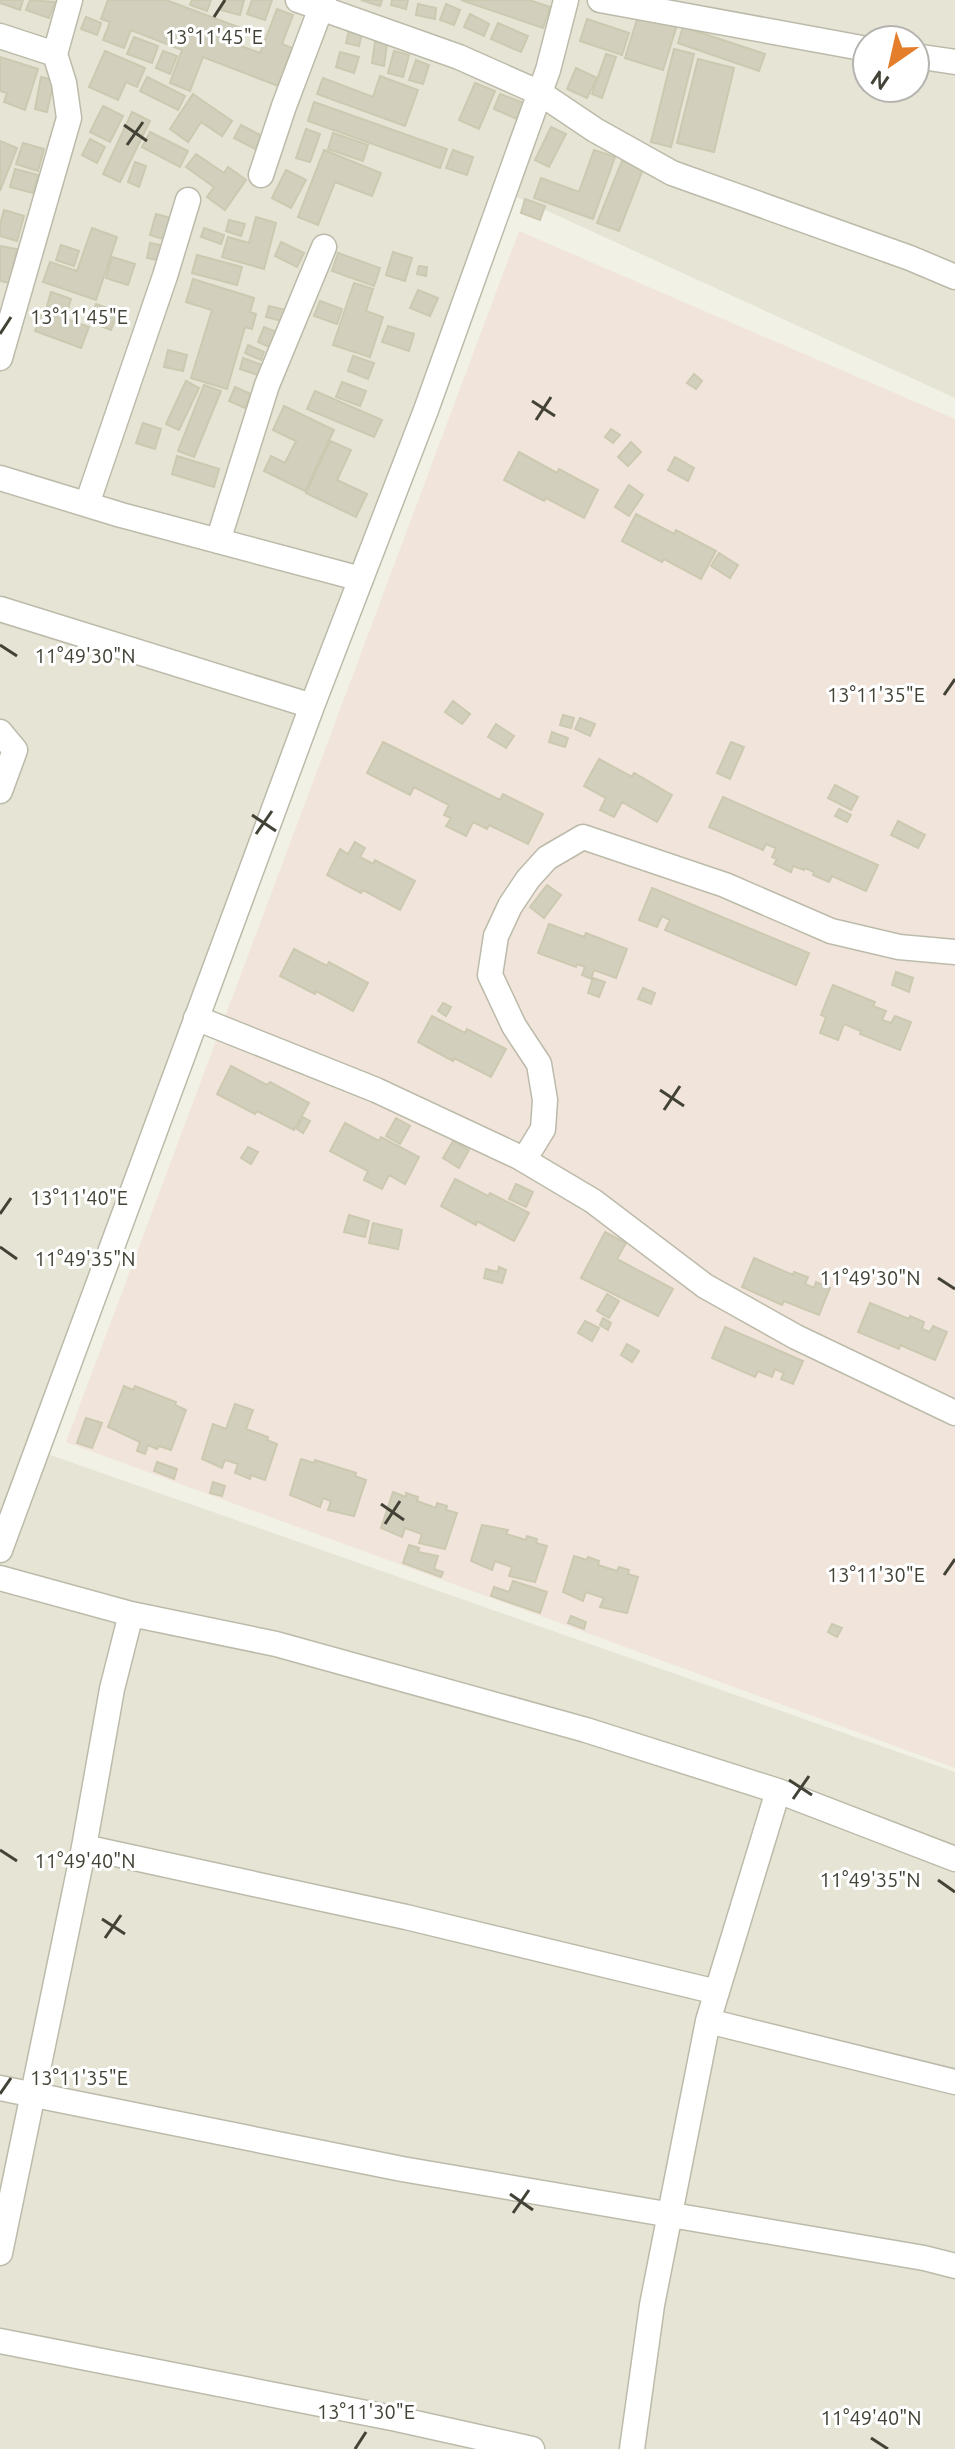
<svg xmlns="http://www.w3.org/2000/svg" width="955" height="2449" font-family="Ubuntu,sans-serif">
<rect width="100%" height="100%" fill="#f1f1e6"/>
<path fill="#e5e4d5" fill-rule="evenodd" d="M0,0H955V398L493,186L39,1451L955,1772V2449H0ZM867,40H915V88H867Z"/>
<path fill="#f1e4db" d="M519,231L955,419V1768L66,1442Z"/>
<path fill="#d2d0bd" stroke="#ccc9b1" stroke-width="2" d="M0,0H23L20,10L0,3Z
M30,0L55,2L49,18L26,10Z
M108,0H166L241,28L235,44L260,53L277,9L293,15L282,44L292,48L278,86L203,57L190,91L170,83L182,50L131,30L124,48L103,40L110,22L101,19Z
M192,0H211L207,11L190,5Z
M224,0H244L240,15L221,10Z
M252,0H272L265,20L247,14Z
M361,0H382L380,6Z
M392,0H408L406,9L391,5Z
M461,0H529L550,7L543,28Z
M418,4L436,8L435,19L416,15Z
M446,4L460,10L454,25L440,20Z
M639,13L677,25L663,70L625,58Z
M470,14L489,24L484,36L464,27Z
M86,17L101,23L97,35L81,29Z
M587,19L629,33L622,55L580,41Z
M498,23L528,36L521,52L491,39Z
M683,27L765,54L759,71L678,43Z
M349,31L362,33L359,46L346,43Z
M134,37L158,46L152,63L127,54Z
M375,42L387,44L384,66L372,63Z
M674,49L694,54L671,147L651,142Z
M105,51L145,68L137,87L126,82L118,100L89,87Z
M163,51L177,56L170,74L156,68Z
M394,51L409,55L403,77L388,73Z
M340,52L359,57L354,73L336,67Z
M606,54L616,57L602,98L592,94Z
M0,57L38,69L25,110L4,102L7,93L0,91Z
M698,59L734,68L714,152L677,143Z
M416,60L429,65L423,84L409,80Z
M576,68L597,78L587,98L567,89Z
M380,76L418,90L405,126L317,94L323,78L373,97Z
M41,77L54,80L47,112L35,109Z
M147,77L185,96L178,110L140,91Z
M475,83L495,91L479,129L459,120Z
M193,94L232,121L222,136L201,122L188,142L170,129Z
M500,94L524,103L517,119L494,109Z
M314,102L447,149L440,168L308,121Z
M103,106L123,116L110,142L90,132Z
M132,112L150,121L120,182L103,174Z
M241,125L262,136L255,149L234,138Z
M551,127L566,134L549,167L535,160Z
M306,129L320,134L310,162L296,158Z
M150,132L188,151L180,167L142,147Z
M333,133L368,145L363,161L328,149Z
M90,139L105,147L97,163L82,155Z
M0,141L17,148L0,191Z
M23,143L44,149L38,171L16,164Z
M324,150L381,173L372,196L335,182L318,225L298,217Z
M453,150L473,157L467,175L446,168Z
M594,150L615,157L593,219L534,198L541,178L579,192Z
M196,154L224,173L228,167L246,180L225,210L207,197L214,187L186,167Z
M622,161L643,169L619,231L597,223Z
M135,162L146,166L139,187L128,182Z
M15,169L38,175L33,193L10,187Z
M286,170L306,180L291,208L272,198Z
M525,199L545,206L540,220L521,213Z
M4,210L24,216L17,241L0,236V225Z
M156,214L174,219L167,240L150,235Z
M256,217L276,223L264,269L222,257L228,237L249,243Z
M229,220L245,224L241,236L226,231Z
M92,228L117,237L96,300L43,282L50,262L77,271Z
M204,228L224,235L221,244L201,237Z
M281,242L304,253L297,267L275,256Z
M150,243L166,246L163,261L147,258Z
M61,245L79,251L74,266L56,260Z
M0,246L17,249L10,283L0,281Z
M393,252L412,258L405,281L386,275Z
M338,253L380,268L374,286L332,271Z
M197,255L242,267L237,285L192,273Z
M112,257L135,264L128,285L106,278Z
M419,266L427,267L426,276L417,274Z
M193,279L254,298L250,312L256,314L252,329L245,327L227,389L191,378L212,310L186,302Z
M354,283L373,289L366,311L383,317L370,357L333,345Z
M418,290L438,298L430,316L410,308Z
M51,292L71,299L67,313L47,306Z
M320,301L342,309L337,324L314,316Z
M96,304L118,312L111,330L89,322Z
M269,306L285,310L282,321L266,317Z
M43,310L89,327L81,348L35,331Z
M388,326L414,334L409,351L382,342Z
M264,327L279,333L273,349L258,342Z
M248,345L264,352L261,360L245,353Z
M168,350L187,355L183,371L164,367Z
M353,356L374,363L368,379L348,371Z
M243,358L265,366L261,376L240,369Z
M694,374L702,381L696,389L687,383Z
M186,381L199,388L179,430L166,424Z
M342,382L366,391L360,406L336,397Z
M204,385L221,391L194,457L178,451Z
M235,387L251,394L245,408L229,401Z
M315,391L382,420L374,437L307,409Z
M284,406L334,430L305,491L264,471L271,456L285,463L296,441L273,430Z
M143,423L161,429L155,449L136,443Z
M611,429L620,435L613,443L605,437Z
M330,441L351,450L337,480L367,494L356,517L306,493Z
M631,442L641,452L628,466L618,457Z
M519,452L557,473L559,469L598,490L584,518L546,498L544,501L504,480Z
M177,456L219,469L214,487L172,474Z
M675,457L694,468L688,481L668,470Z
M629,485L643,495L629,516L615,507Z
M636,514L674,534L676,530L716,551L701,579L664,559L662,562L622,541Z
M719,553L738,565L730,578L711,566Z
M453,701L470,714L462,724L445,712Z
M563,715L574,718L571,728L560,725Z
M580,718L595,724L590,736L575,729Z
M496,724L514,736L506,748L488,737Z
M552,732L568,738L565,747L549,742Z
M383,742L500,800L503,794L543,814L528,844L489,825L487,829L473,822L466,836L446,826L451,818L444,815L449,805L414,787L410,795L367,773Z
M731,742L744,747L730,779L717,773Z
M599,759L632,777L634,773L672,795L657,822L622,802L614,817L600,810L606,798L584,786Z
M835,785L858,797L851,810L828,798Z
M723,797L878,865L866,891L832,876L829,882L813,875L814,872L805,868L804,870L793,866L791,872L774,864L777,859L772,857L776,848L766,844L763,850L709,827Z
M839,809L851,815L847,822L835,816Z
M898,821L925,835L918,848L891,835Z
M355,842L365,848L360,857L373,864L375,860L415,881L400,910L363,890L361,893L327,875L340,849L348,854Z
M547,885L561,895L544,918L530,907Z
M652,888L809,953L796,985L665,930L670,920L662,916L657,927L639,920Z
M549,924L584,937L586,933L627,949L616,978L594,970L591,979L582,975L585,967L577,964L576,967L538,953Z
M294,949L327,966L329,962L368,983L353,1011L316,991L315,994L280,976Z
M896,972L913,978L909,992L892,985Z
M593,978L605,982L599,997L588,993Z
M833,985L875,1002L873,1006L886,1011L882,1020L891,1023L895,1016L911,1022L900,1050L860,1034L861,1031L844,1024L838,1040L820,1033L826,1017L821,1015Z
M643,988L655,993L651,1004L638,999Z
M443,1003L451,1007L446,1016L438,1011Z
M432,1016L465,1033L467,1029L506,1049L491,1077L454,1058L453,1061L418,1042Z
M231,1066L267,1085L270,1082L309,1103L294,1130L257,1111L255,1114L217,1094Z
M303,1117L310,1121L303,1133L297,1129Z
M396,1118L410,1126L400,1144L386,1136Z
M345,1123L379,1141L381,1137L419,1157L405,1184L389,1175L382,1189L364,1180L368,1171L330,1151Z
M453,1141L469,1150L459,1168L443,1158Z
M248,1147L258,1152L251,1164L241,1158Z
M455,1179L488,1196L490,1193L529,1213L514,1241L477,1221L476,1225L441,1206Z
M516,1184L533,1192L526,1207L509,1199Z
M349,1215L369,1221L365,1237L344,1232Z
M373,1223L402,1230L398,1249L369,1243Z
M605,1232L626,1243L617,1259L673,1289L658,1316L581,1278Z
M754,1258L793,1275L794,1272L808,1277L805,1284L814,1288L816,1282L830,1288L819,1315L784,1301L782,1305L742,1287Z
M499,1267L506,1270L502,1283L484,1278L486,1269L498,1272Z
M607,1294L619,1301L609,1318L597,1311Z
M870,1303L909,1319L910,1316L924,1322L922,1329L930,1332L933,1326L947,1332L935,1360L900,1345L899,1349L858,1332Z
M603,1318L611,1323L608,1330L600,1325Z
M585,1321L599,1328L592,1341L578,1333Z
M725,1327L803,1361L793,1384L781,1379L784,1373L775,1369L772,1377L758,1371L755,1377L712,1358Z
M627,1344L639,1351L632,1362L621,1355Z
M124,1386L133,1390L135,1386L176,1402L175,1405L186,1410L171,1450L159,1446L157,1449L148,1445L145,1454L137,1451L140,1442L108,1427Z
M235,1404L253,1410L246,1429L268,1437L267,1440L277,1444L265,1480L251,1475L250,1479L235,1473L238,1464L225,1460L222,1468L202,1459L213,1424L226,1429Z
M86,1418L102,1423L92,1448L77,1443Z
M301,1459L314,1463L315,1460L356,1473L355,1476L366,1480L354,1516L328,1510L331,1501L323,1498L320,1507L290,1495Z
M157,1462L177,1469L174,1479L154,1471Z
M213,1482L225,1486L222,1496L210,1493Z
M393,1492L406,1497V1493L418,1497L417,1501L436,1508L437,1503L447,1506L446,1510L457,1513L445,1549L419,1543L422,1534L405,1528L402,1537L381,1528Z
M482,1525L508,1530L506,1534L526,1540L527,1536L537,1539L536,1543L547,1546L535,1582L509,1576L512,1567L495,1561L492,1570L471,1561Z
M409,1545L419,1548L418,1552L438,1556L434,1569L443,1572L441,1577L403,1563Z
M574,1556L587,1560L588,1557L599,1561L598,1565L617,1571L619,1567L629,1570L628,1574L638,1577L627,1613L600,1607L604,1598L586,1592L583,1601L563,1592Z
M513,1581L547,1592L540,1613L491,1596L494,1587L509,1592Z
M571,1616L586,1622L584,1629L568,1623Z
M832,1624L842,1628L837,1637L828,1632Z"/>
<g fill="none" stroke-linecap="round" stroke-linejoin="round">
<defs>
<path id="street" d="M298,0L459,57L540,93L595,130L672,173L910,258L955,277
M600,0L867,49
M0,36L55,54
M915,56L955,62
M261,175L284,106L324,0
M0,358L69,118L64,83L55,54L70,0
M0,478L121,515L361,579
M87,504L165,276L188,200
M218,541L267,385L324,247
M0,609L312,706
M0,732L15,750L0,791
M196,1018L376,1090L519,1157L593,1201L705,1286L796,1337L955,1413
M524,1160L543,1129L545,1100L539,1064L514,1026L490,975L496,936L510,906L528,879L547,858L583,837L725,885L831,931L899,947L955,952
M0,1550L312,706L426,410L548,70L566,0
M0,1578L131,1614L276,1644L586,1730L778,1791L955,1859
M84,1847L406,1917L717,1992
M708,2021L955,2082
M0,2088L402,2169L924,2258L955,2266
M0,2253L84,1847L112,1689L131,1614
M0,2341L397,2419L532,2449
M632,2449L652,2305L708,2021L778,1791"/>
</defs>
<use href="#street" stroke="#bcbbaa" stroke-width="27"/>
<use href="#street" stroke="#fff" stroke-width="24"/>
</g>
<path fill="none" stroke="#434236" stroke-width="3" d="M214,17L225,0M124,125L147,141M127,145L143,122M0,334L11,317M532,401L555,416M536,420L551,397M0,645L17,656M944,695L955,679M252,815L276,831M256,834L272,811M660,1090L684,1106M664,1110L680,1086M0,1214L11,1198M0,1247L17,1259M938,1278L955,1289M381,1504L404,1520M385,1524L400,1501M944,1575L955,1559M789,1780L812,1795M793,1799L809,1776M0,1850L17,1861M938,1880L955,1892M102,1919L125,1934M105,1938L121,1915M0,2094L11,2078M510,2194L533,2210M513,2213L529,2190M871,2438L888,2449M355,2449L366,2432"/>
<g font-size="20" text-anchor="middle" fill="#434236" stroke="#fff" stroke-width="6" stroke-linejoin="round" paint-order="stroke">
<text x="214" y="44">13°11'45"E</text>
<text x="79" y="324">13°11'45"E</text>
<text x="85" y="663">11°49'30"N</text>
<text x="876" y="702">13°11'35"E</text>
<text x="79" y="1205">13°11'40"E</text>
<text x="85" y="1266">11°49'35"N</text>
<text x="870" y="1285">11°49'30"N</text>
<text x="876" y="1582">13°11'30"E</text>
<text x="85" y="1868">11°49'40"N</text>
<text x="870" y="1887">11°49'35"N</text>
<text x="79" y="2085">13°11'35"E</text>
<text x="366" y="2419">13°11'30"E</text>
<text x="871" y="2425">11°49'40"N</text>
</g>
<g transform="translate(891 64) rotate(214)"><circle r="38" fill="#ffffff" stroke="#b4b3af" stroke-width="2"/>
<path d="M0-6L14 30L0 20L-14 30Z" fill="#e47e2a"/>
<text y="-12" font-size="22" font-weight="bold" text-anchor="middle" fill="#434236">N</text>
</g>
</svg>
